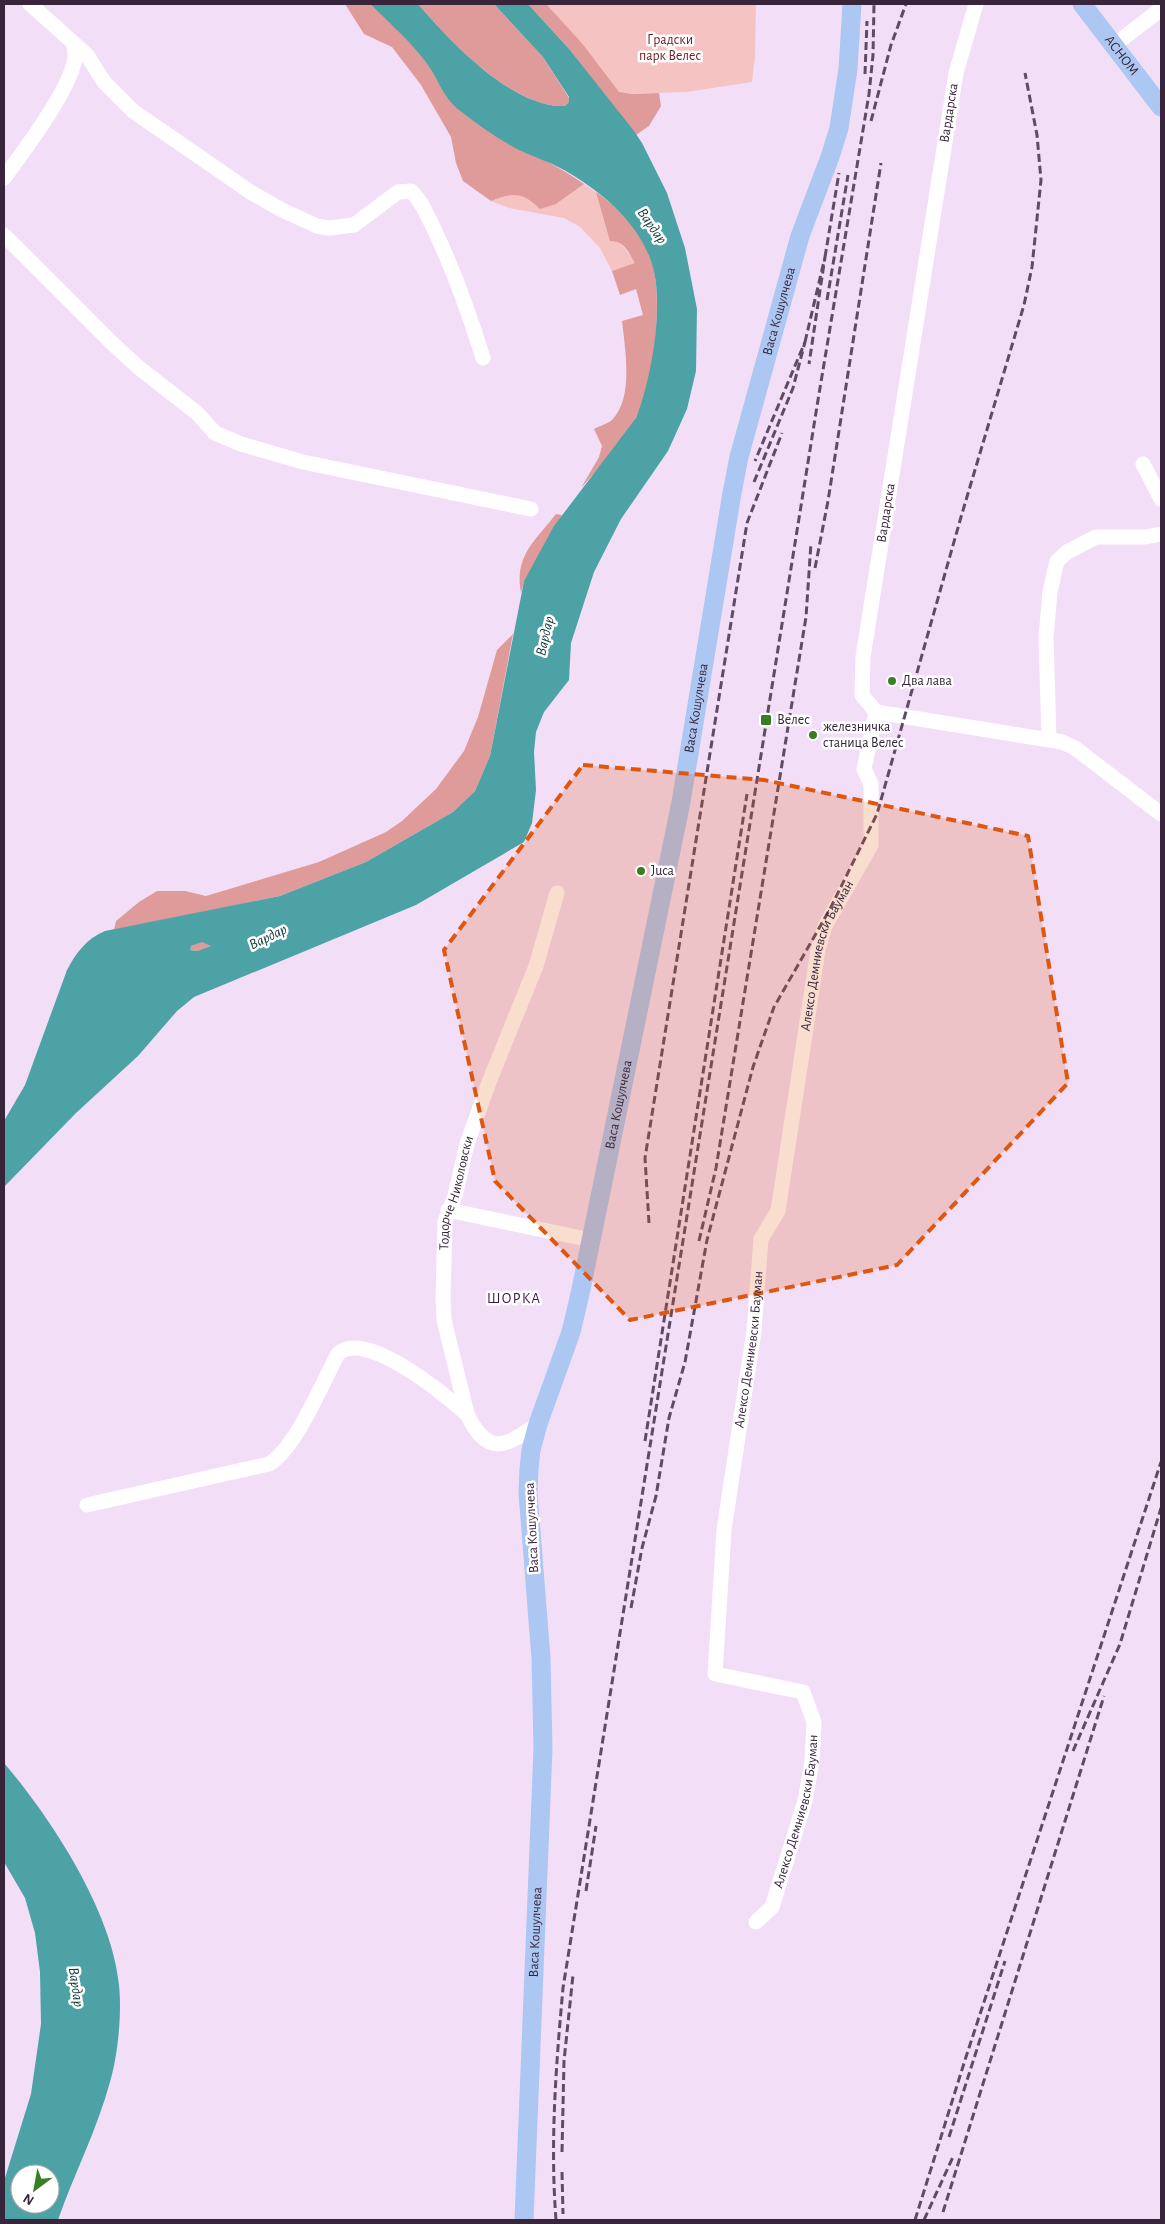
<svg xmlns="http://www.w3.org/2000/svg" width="1165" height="2224" font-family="'Alegreya Sans',sans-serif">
<rect width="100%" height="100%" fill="#f2dff7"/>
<path fill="#f4c3c2" d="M546,4H756L755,57L752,82L686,92L622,94L613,87L581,42Z
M584,184L596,192L619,241L636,263L612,271L600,248L580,227L564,218L509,208L491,201L510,193L556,204Z"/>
<path fill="#df9a9a" d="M345,4H370C388,22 409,40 426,61C438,76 442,96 457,108C496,141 543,155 584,184L556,204L540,209C523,192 513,192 491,201L463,181L456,163L451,137L421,85L392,47L364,34Z
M418,4H494L543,57L569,98V102L565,106C512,108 450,41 418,4Z
M528,4L547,5L581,42L619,92L632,94L659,93L661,106L649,126L636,135L570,50Z
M596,192C618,207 642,232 651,258C664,297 654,380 637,416C624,443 600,466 581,488L599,457L602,446L594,429C599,426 607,424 612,420C634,398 625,349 622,321L643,315L636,289L620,295L612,271L635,263C628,252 625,241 610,241Z
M556,514L562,515L524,581L521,593C514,556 535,541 556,514Z
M513,634L490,756L475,791L453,812L366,862L280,896L114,930L116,921L139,902L157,891H185L206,896L319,862L386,832L402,821L436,789L464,751L478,717L497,650Z
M198,942H205L211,946L197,951L190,950V947Z"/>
<path fill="#4da2a6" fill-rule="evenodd" d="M370,4H418C450,41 513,109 565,106L569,102V97L543,57L494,4H528L570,50L634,131L642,143L667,193L685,248L697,309L696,371L687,409L668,451L621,519L594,572L571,643L569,680L544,712L536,732L534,752L536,790L532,823L524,842L416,905L194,997L177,1011L138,1056L76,1113L4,1187V1121L25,1085L67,970C76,953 86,939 105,931L280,896L366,862L453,812L475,791L490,756L524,581L554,526L636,418C652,378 666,298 650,258C635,219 599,190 564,170C550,162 534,157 519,150C498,139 478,125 459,110C442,97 438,77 425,61C409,40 388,22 370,4ZM202,942L211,946L197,951L190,950L191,946Z
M4,1763C51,1818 112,1911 119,1985C122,2013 118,2055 110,2082C97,2130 74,2174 58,2220H4V2181L31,2094L41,2024L40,1972L35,1933L25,1898L4,1862ZM20,2174H50V2204H20Z"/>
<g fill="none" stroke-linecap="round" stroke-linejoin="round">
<g stroke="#fff" stroke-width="15">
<path d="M30,4L87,55L104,82L133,111L252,193L284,211L317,226L329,228L354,225L398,192L411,191C421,200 427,215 433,227C454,270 469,313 483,358"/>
<path d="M976,4L956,73L863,657L862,695L876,712L1062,742L1075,748L1161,814"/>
<path d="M1113,46L1161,9"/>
<path d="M4,178C24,151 66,95 74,63C76,57 75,51 74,44"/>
<path d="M4,235L113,344L138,367L197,413L215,433L241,444L303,462L531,509"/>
<path d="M1143,464L1161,499"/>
<path d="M1049,740L1046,637L1050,592L1057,561L1067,552L1096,537H1145L1161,534"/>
<path d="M448,1210L591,1240"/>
<path id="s1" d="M538,1424C506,1446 488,1458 467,1414L444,1320L443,1299L445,1221L455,1196L467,1144L489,1082L536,966L557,893"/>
<path d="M87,1505L269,1464C296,1448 322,1383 338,1354C365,1328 445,1395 467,1414"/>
<path id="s2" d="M756,1922L772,1907L805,1801L812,1761L814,1722L803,1692L715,1674L724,1530L754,1331L761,1239L778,1211L818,950L825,926L871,845V784L864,769L876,712"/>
</g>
<g stroke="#acc7f2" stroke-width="19">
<path id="s3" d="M1082,4L1161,107"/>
<path id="s4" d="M524,2220L543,1748L541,1658L528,1493L529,1469L531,1450L538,1424L571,1332L580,1294L681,802L732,493L739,457L800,236L830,157L839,128L848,69L852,4"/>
</g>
<path stroke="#5f4c63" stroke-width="3" stroke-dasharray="8 4" stroke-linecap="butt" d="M865,74L867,21
M871,121L891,45L906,4
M825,257L839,173
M827,300L848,175
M805,342L825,257L809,364
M754,482L793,388L805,342L755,461
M815,568L828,501L881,163
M649,1223L645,1158L747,523L782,433
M699,1241L716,1168L806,617L811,543
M645,1441L747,794
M631,1608L642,1548L656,1496L669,1418L685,1362L707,1240L753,1067L774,1007L830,909L877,814L961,517L1024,305L1032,267L1041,180L1037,135L1025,73
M1073,1751L1120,1644L1161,1508
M586,1891L596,1826
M949,2137L1005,1961
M562,2152L564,2061L573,1975
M562,2172L563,2214
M943,2212L1104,1696
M556,2220C550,2143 556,2065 563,1988L818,400L869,94L873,55L874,4
M915,2220L965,2060L1161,1462
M924,2220L953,2157"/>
</g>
<path fill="#df560e" fill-opacity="0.2" stroke="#df560e" stroke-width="4" stroke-dasharray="10 6" stroke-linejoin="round" d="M583,765L764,780L1028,836L1068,1083L897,1265L630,1320L495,1181L444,950Z"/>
<g fill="#387e23" stroke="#fff" stroke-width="2">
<circle cx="892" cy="681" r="5"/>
<rect x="760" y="714" width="12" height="12" rx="2.5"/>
<circle cx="813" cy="735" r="5"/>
<circle cx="641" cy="871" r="5"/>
</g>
<g text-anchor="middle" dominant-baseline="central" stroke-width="5" stroke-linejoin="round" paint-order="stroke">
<g font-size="14" fill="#6d1d24" stroke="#fff">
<text x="670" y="40">Градски<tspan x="670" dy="16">парк Велес</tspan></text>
</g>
<g font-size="14" fill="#38253c" stroke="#fff">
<text stroke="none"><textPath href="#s3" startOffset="65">АСНОМ</textPath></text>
<text transform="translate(949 113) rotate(-81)">Вардарска</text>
<text stroke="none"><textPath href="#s4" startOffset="1938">Васа Кошулчева</textPath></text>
<text transform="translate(886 513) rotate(-81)">Вардарска</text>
<text stroke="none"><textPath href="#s4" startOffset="1532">Васа Кошулчева</textPath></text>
<text stroke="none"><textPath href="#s2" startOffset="1066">Алексо Демниевски Бауман</textPath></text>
<text stroke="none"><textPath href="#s4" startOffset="1128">Васа Кошулчева</textPath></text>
<text stroke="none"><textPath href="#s1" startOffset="316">Тодорче Николовски</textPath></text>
<text stroke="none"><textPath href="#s2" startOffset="661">Алексо Демниевски Бауман</textPath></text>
<text transform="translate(532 1528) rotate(-93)">Васа Кошулчева</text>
<text stroke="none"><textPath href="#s2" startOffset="121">Алексо Демниевски Бауман</textPath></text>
<text stroke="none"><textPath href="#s4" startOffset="288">Васа Кошулчева</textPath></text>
</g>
<g font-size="14" fill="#38253c" stroke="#fff" text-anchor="start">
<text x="902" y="681">Два лава</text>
<text x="777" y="720">Велес</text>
<text x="823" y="727">железничка<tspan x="823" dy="16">станица Велес</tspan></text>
<text x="651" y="871">Juca</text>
</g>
<g font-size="15" font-style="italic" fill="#113a3c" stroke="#fff">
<text transform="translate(652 226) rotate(55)">Вардар</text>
<text transform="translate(545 636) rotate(-77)">Вардар</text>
<text transform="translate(268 937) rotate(-26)">Вардар</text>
<text transform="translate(76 1987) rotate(82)">Вардар</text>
</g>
<g font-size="15" letter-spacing="1" fill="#401949" stroke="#fff">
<text x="514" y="1298">ШОРКА</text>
</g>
</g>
<rect width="1165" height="2224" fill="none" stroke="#38253c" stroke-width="10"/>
<g transform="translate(35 2189) rotate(212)"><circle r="24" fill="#ffffff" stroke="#afa8b1"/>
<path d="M0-4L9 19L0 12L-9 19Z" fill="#387e23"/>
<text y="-8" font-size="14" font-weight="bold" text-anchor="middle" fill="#38253c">N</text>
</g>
</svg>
